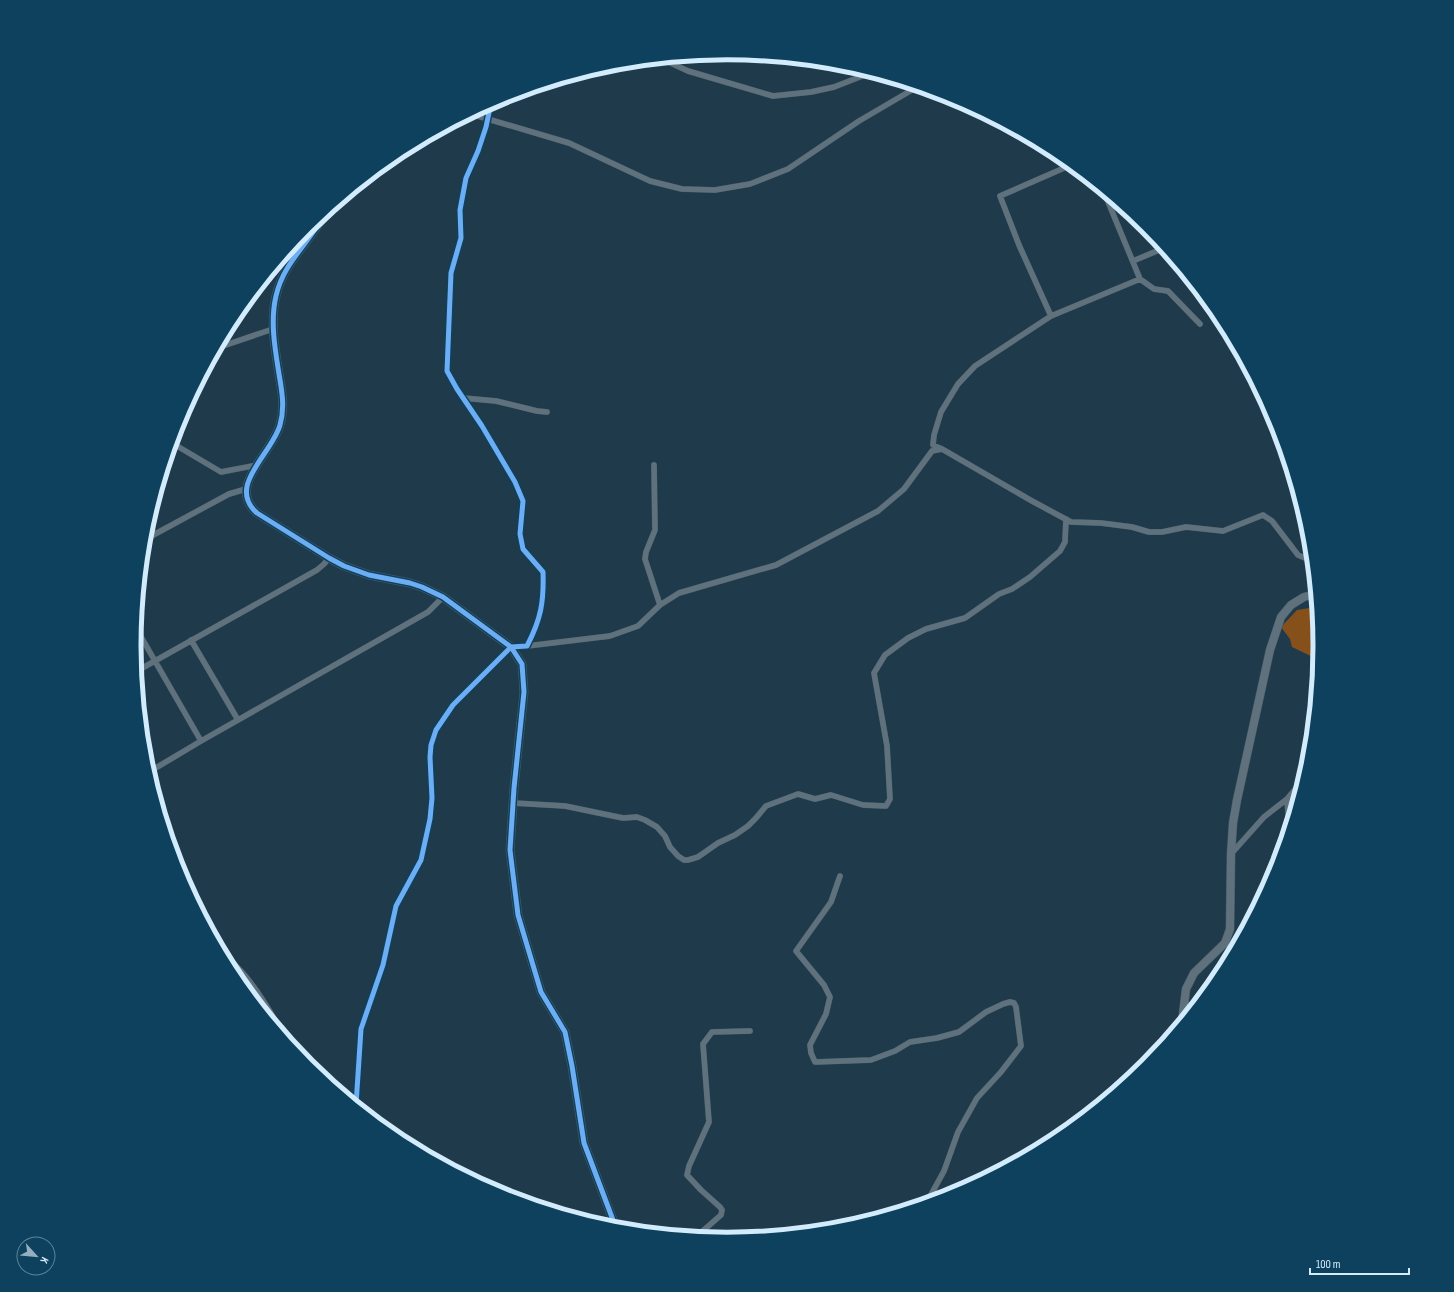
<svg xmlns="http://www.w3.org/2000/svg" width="1454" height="1292" font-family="'Sofia Sans Condensed',sans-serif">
<rect width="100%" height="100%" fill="#1f3b4b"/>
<path fill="#86501b" d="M1316,607L1320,646L1319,660L1292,647L1290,639L1281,627L1297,610Z"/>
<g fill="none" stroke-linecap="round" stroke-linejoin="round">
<defs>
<path id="street" d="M662,59L688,71L773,96L811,92L834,87L870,73
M471,114L569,143L650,181L682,189L715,190L750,184L788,169L859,121L917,87
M1104,192L1140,279
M1133,261L1164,248
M1051,316L1019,245L1000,196L1071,165
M217,348L273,329
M463,398L496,401L537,411L547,412
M172,443L221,472L257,465
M942,449L933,445L934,435L941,412L958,384L975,366L1051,316L1140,279L1154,289L1168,291L1200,324
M654,465L655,530L646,552L645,559L660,605
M144,540L229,494L246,489
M136,628L201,741
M191,640L238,720
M527,646L610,636L638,626L660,605L679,593L776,565L878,511L904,489L932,451L942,449L1032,501L1071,522L1101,523L1132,527L1149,532H1162L1186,527L1223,531L1263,515L1272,521L1298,555L1312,561
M137,671L317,570L324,564L329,558
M149,772L201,741L428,612L443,597
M1287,799L1289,826
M513,803L565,806L623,818L637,817L645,820L657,827L665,836L670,847L678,856L684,860H688L698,857L718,843L735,835L748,826L756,818L766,806L798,794L815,799L831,795L863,805L886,806L890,799L887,746L874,673L885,655L908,638L926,629L965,618L999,594L1012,589L1030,577L1060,551L1065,542L1066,519
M1231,854L1264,817L1287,799L1303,780
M840,876L831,902L796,951L824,985L830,997L826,1014L810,1045L811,1053L815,1062L871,1060L895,1051L910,1042L937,1038L959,1032L986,1012L1003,1004L1010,1002L1014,1003L1016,1007L1021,1046L1001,1072L977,1098L958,1132L944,1171L927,1202
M225,958C247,969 274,1018 286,1039
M356,1105L361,1029L383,965L396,906L421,860L430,819L432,798L430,757L431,745L436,730L453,705L511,647L527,646C541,619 544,602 543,572L523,549L520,534L523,501L515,482L482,426L457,389L447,371L451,273L461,238L460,210L466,178L478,151L486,127L491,103
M697,1236L721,1215L722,1210L720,1207L701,1190L687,1175L689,1166L709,1122L703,1044L712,1032L750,1031"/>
<path id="secondary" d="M325,213C310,243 284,261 276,296C270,321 275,349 279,374C282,391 285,408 280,425C272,454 226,486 257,513L329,558L344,566L369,575L410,583L422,587L443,597L511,647L522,664L524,692L514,788L510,850L518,915L541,992L565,1032L572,1066L584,1143L616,1228
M1182,1022L1186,989L1194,973L1225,943L1230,929L1231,854L1233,823L1237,800L1270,650L1281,617L1291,605L1304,597L1315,594"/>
</defs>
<use href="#street" stroke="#415663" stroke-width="6"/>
<use href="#secondary" stroke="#415663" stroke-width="9"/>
<use href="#street" stroke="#5f717c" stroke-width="5.5"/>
<use href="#secondary" stroke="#5f717c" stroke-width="8"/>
<defs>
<path id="cycleway" d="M325,213C310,243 284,261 276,296C270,321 275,349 279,374C282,391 285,408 280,425C272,454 226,486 257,513L329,558L344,566L369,575L410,583L422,587L443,597L511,647L522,664L524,692L514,788L510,850L518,915L541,992L565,1032L572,1066L584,1143L616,1228
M356,1105L361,1029L383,965L396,906L421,860L430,819L432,798L430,757L431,745L436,730L453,705L511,647L527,646C541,619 544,602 543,572L523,549L520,534L523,501L515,482L482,426L457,389L447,371L451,273L461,238L460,210L466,178L478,151L486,127L491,103"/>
</defs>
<use href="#cycleway" stroke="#0d415d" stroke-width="8"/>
<use href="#cycleway" stroke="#6dadf4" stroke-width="5"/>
</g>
<path d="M0 0H1454V1292H0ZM141 646a586 586 0 1 1 1172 0a586 586 0 1 1-1172 0Z" fill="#0d415d" fill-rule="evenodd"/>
<path fill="none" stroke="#d3ecfd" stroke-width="5" d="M141 646a586 586 0 1 1 1172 0a586 586 0 1 1-1172 0Z"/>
<g transform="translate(36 1256) rotate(117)"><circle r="19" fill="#0d415d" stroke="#5c859d"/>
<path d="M0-3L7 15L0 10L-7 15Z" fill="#94aebf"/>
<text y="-6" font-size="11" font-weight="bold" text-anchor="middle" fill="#d3ecfd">K</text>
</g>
<path d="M1310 1268v6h99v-6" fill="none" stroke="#d3ecfd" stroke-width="2"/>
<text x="1316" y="1268" font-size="12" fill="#d3ecfd" stroke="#0d415d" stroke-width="3" paint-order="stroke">100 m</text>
</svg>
